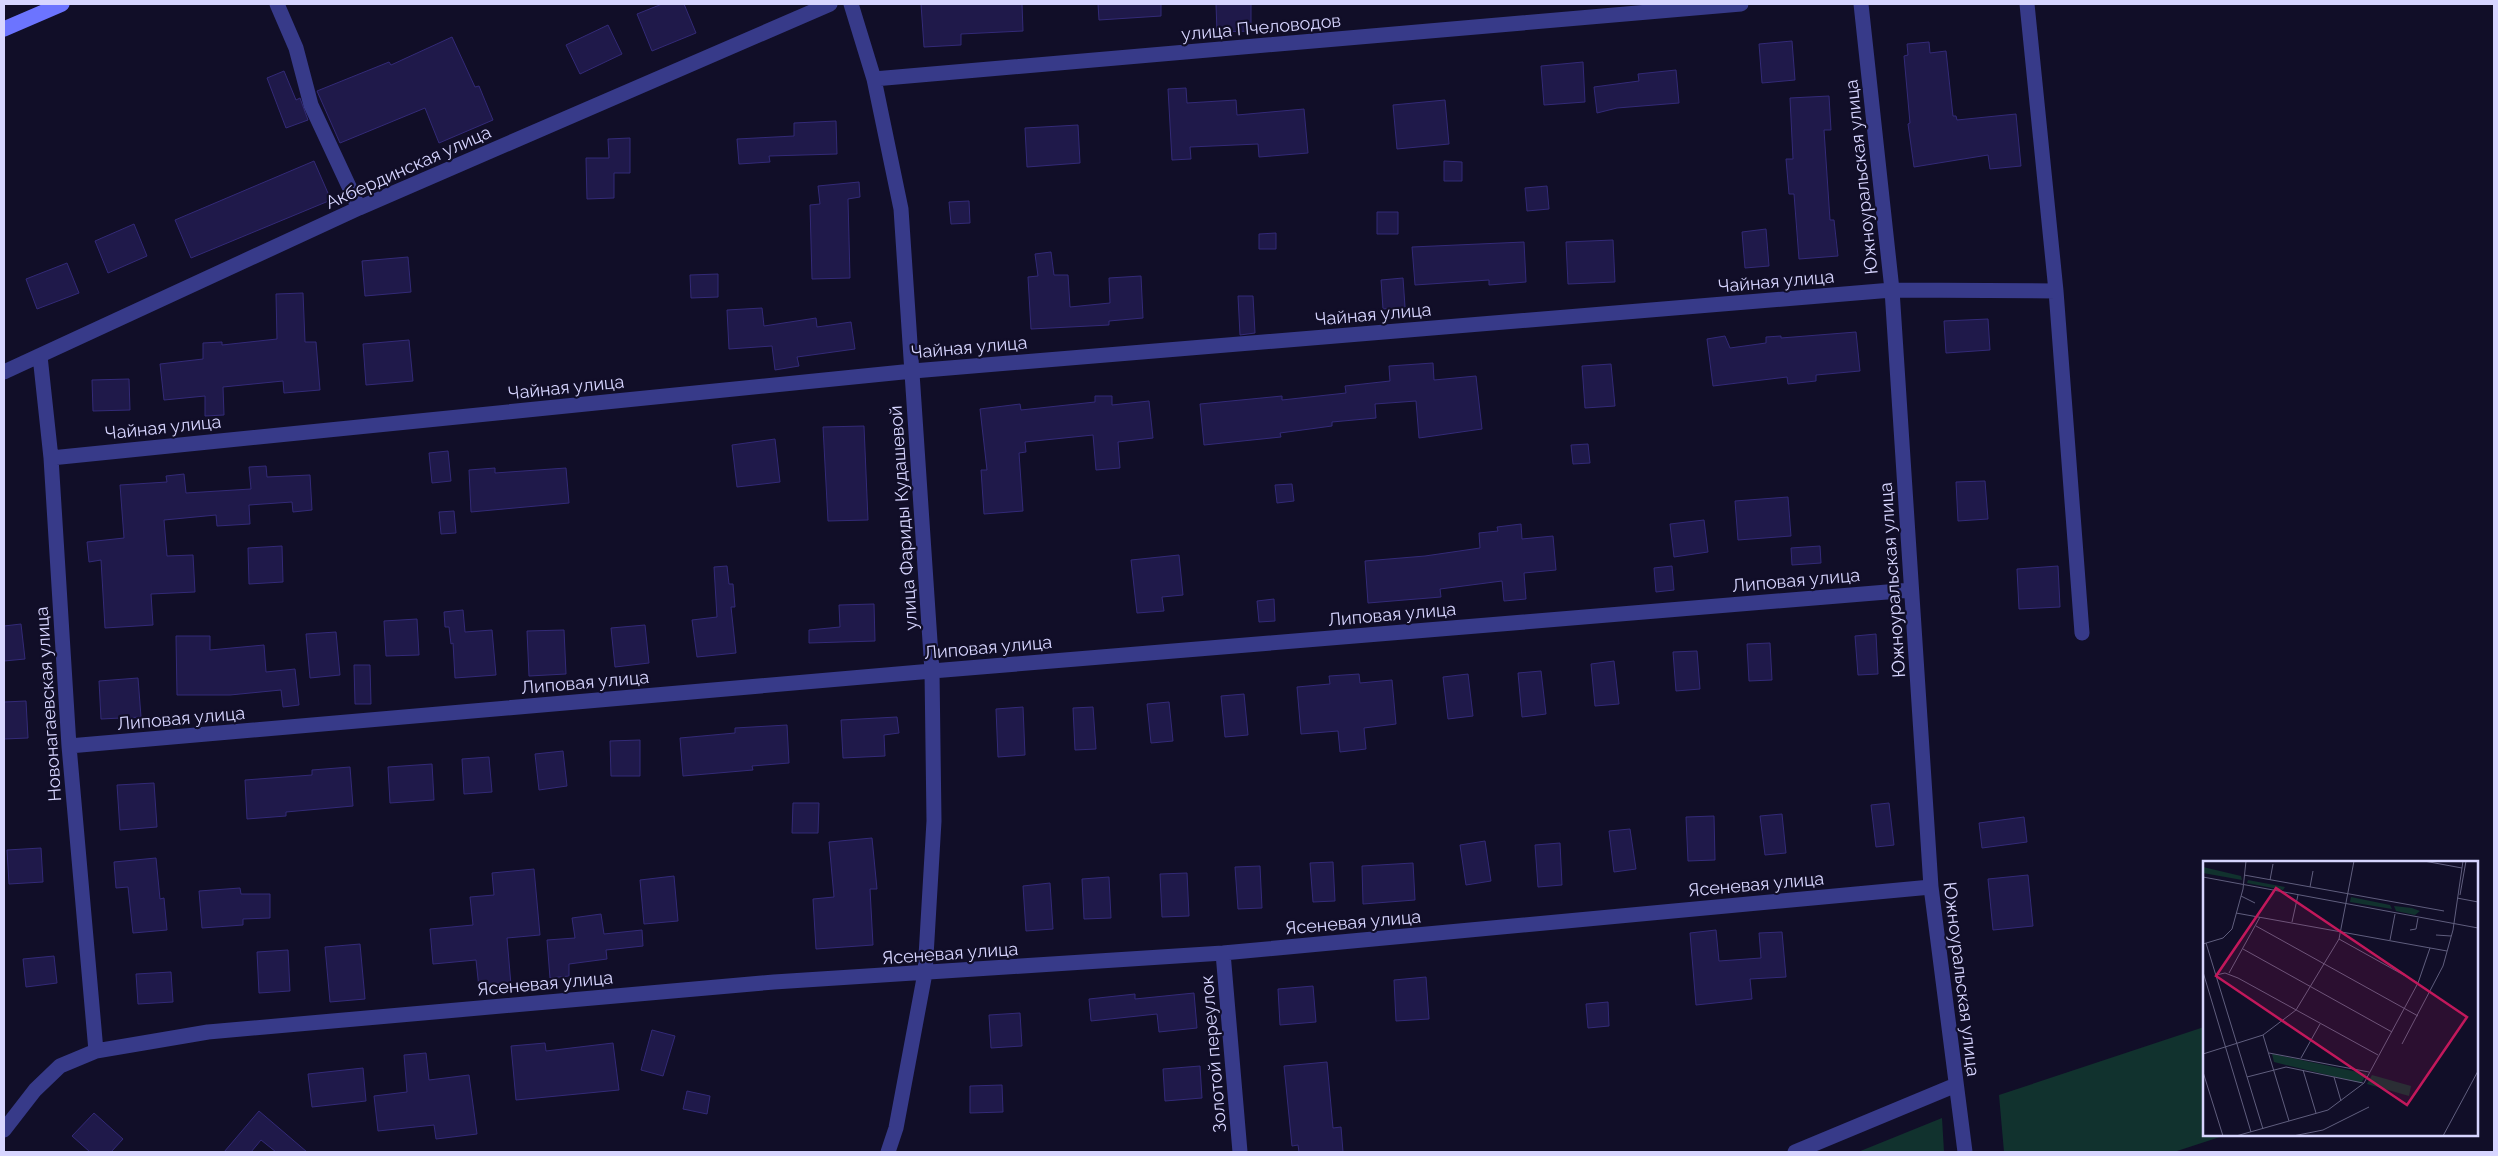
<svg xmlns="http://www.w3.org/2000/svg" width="2498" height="1156" font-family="Raleway,sans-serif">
<rect width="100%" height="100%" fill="#110e28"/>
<path fill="#11322e" d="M2204,1027V1135H2226L2174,1152H2004L1999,1095Z
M1942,1118L1944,1152H1858Z"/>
<path fill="#1f194a" stroke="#332a77" d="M662,4H684L696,33L652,51L637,14Z
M921,4H1022L1023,31L961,34V45L924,47Z
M1098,4H1161V16L1099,20Z
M1216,4H1251V31L1217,32Z
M608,25L622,54L580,74L566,45Z
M452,37L475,87L479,86L493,120L439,143L425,108L340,143L317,91L389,62L391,65Z
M1792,41L1795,80L1762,83L1759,44Z
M1929,42L1930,53L1946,51L1953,116H1956L1957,120L2016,114L2021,166L1990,169L1988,155L1914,167L1908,124L1910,123L1904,56L1908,55L1907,44Z
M1583,62L1585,102L1544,105L1541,66Z
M1676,70L1679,103L1617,108L1597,113L1594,87L1639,81L1638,74Z
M284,71L296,100L300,98L308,120L286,128L267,78Z
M1186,88L1187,103L1236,100L1237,115L1304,109L1308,153L1259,157L1258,144L1190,147L1191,159L1172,160L1168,89Z
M1829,96L1831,130H1824L1830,220H1834L1838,256L1799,259L1794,194H1789L1786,159H1793L1790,98Z
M1445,100L1449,144L1397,149L1393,105Z
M836,121L837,154L769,156L770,162L739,164L737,139L794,136V123Z
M1078,125L1080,163L1027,167L1025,128Z
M630,138V173H614V198L587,199L586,158H609L608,139Z
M314,161L331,200L191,258L175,220Z
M1444,161L1462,162V181H1444Z
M859,182L860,197L848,199L850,278L812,279L810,205L820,204L818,186Z
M1547,186L1549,209L1527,211L1525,188Z
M969,201L970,223L951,224L949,202Z
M1377,212H1398V234H1377Z
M134,224L147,256L108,273L95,241Z
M1766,229L1769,266L1745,268L1742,232Z
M1276,233V249H1259V234Z
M1613,240L1615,282L1568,284L1566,242Z
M1524,242L1526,282L1489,285V280L1415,285L1412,247Z
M1051,252L1054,275H1068L1070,307L1110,303L1109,278L1141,276L1143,318L1109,321V325L1031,329L1028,277L1038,276L1035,254Z
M408,257L411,292L365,296L362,261Z
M67,263L79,293L37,309L26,279Z
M718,274V297L691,298L690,275Z
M1403,278L1405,307L1383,309L1381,280Z
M303,293L305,342H316L320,390L284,393L283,381L223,387L224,415L205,416V396L164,400L160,364L203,359V343L222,342V345L277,339L276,294Z
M1238,296H1253L1255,333L1240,335Z
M762,308L764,326L816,318L817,327L851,322L855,349L797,357L799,366L775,370L772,346L729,349L727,310Z
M1988,319L1990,350L1946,353L1944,321Z
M1856,332L1860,371L1816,375V381L1788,384L1787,377L1713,386L1707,339L1725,336L1730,348L1766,343V337L1781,336V338Z
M409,340L413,381L366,385L363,344Z
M1433,363L1434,380L1476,376L1482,429L1419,438L1416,401L1375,404L1376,418L1332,422V426L1280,433L1281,437L1204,445L1200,404L1282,396V400L1346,393L1345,386L1390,381L1389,366Z
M1611,364L1615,406L1585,408L1582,366Z
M129,379L130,410L93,411L92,380Z
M1095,396H1112V405L1149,401L1153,438L1118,442L1120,468L1096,470L1093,435L1025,442L1026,452L1019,453L1023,511L984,514L981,470H987L980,409L1020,404L1021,410L1095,402Z
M864,426L868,520L828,521L823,427Z
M775,439L780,482L737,487L732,445Z
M1588,444L1590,463L1573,464L1571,445Z
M448,451L451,481L432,483L429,453Z
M266,466L267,477L310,475L312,510L293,512L292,502L249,505L250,524L217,526L216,515L164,520L167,556L193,555L195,592L151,594L153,625L105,628L101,560L89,562L87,542L124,538L120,485L167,482L166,476L184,474L186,493L251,489L249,467Z
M495,468V473L566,468L569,503L471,512L469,470Z
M1985,481L1988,519L1958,521L1956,482Z
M1292,484L1294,501L1277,503L1275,485Z
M1788,497L1791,536L1738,540L1735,501Z
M454,511L456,533L441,534L439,512Z
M1704,520L1708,552L1674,557L1670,524Z
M1521,524L1522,539L1553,536L1556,570L1524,573L1526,599L1504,601L1502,581L1440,589L1441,597L1368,603L1365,561L1425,556L1480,548L1479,533L1498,531L1497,527Z
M282,546L283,582L249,584L248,548Z
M1820,546L1821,563L1792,565L1791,548Z
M1179,555L1183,595L1162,597L1164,611L1137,613L1131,560Z
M727,566L729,584H733L735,607H731L736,653L697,657L692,620L717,617L714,567Z
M1672,566L1674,590L1656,592L1654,568Z
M2058,566L2060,607L2019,609L2017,569Z
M1274,599L1275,621L1259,622L1257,601Z
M874,604L875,641L809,643V630L840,627L839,605Z
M463,610L465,632L492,630L496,675L455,678L453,643L451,644L449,627H445L444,612Z
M417,619L419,655L386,656L384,621Z
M21,624L25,659L4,661V626Z
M645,625L649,663L615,667L611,628Z
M564,630L566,674L529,676L527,631Z
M336,632L340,675L310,678L306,634Z
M1876,634L1878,674L1858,675L1855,636Z
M176,636H210V650L264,645L266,672L295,669L299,705L283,707L281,690L230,695H177Z
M1770,643L1772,680L1749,681L1747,644Z
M1697,651L1700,689L1676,691L1673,652Z
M1614,661L1619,704L1595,706L1591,664Z
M354,665H370L371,704H355Z
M1541,671L1546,714L1522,717L1518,673Z
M1359,674L1360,683L1392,680L1396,724L1364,728L1366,749L1340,752L1338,731L1301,734L1297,687L1330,684L1329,676Z
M1468,674L1473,716L1448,719L1443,677Z
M138,678L141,717L101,719L99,681Z
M1244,694L1248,735L1225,737L1221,696Z
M26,701L28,738L4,739V702Z
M1169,702L1173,741L1151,743L1147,704Z
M1023,707L1025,755L998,757L996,709Z
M1093,707L1096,749L1075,750L1073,708Z
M897,717L899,733L884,735L885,756L843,758L841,720Z
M787,725L789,763L752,766L753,770L683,776L680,738L735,733V728Z
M640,740V776H611L610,741Z
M563,751L567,786L539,790L535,754Z
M489,757L492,792L464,794L462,759Z
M432,764L434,800L390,803L388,767Z
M350,767L353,806L286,812V816L247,819L245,780L312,775V770Z
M154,783L157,827L120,830L117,785Z
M793,803H819L818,833H792Z
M1889,803L1894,845L1876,847L1871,805Z
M1782,814L1786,853L1765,855L1760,816Z
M1714,816L1715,860L1688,861L1686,817Z
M2024,817L2027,842L1982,848L1979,823Z
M1630,829L1636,869L1614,872L1609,831Z
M872,838L877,889H870L873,945L816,949L813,899L834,897L829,842Z
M1485,841L1491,881L1466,885L1460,845Z
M1560,843L1562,885L1538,887L1535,845Z
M41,848L43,882L9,884L7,850Z
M156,858L160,899L164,898L167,930L133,933L128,887L116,888L114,862Z
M1333,862L1335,901L1313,902L1310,863Z
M1413,863L1415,900L1363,904L1362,866Z
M1260,866L1262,908L1238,909L1235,867Z
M534,869L540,935L507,938L511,985L479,988L476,960L433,964L430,929L473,925L470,897L494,895L492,873Z
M1187,873L1189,916L1162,917L1160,874Z
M2028,875L2033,926L1993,930L1988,879Z
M674,876L678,921L644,924L640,880Z
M1109,877L1111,918L1084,919L1082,879Z
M1050,883L1053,929L1026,931L1023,886Z
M240,888L241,894H270V918L243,919V925L202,928L199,891Z
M601,914L604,934L642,930L643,946L606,950L607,959L569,964V976L550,978L547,940L575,938L572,918Z
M1716,930L1719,961L1761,958L1759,933L1782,932L1786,977L1750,979L1752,999L1696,1005L1690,933Z
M360,944L365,999L330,1002L325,947Z
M288,950L290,991L259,993L257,952Z
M54,956L57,983L26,987L23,959Z
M171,972L173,1002L138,1004L136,974Z
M1426,977L1429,1019L1396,1021L1394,980Z
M1313,986L1316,1022L1280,1025L1278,989Z
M1194,993L1197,1028L1159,1032L1157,1014L1091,1021L1089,999L1135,994V999Z
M1608,1002L1609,1026L1588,1028L1586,1004Z
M1020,1013L1022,1046L991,1048L989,1015Z
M652,1030L675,1036L663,1076L641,1070Z
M545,1043L546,1051L613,1043L619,1090L516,1100L511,1046Z
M426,1053L429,1080L469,1075L477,1134L436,1139L434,1125L378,1131L374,1096L407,1092L404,1055Z
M1327,1062L1333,1128L1341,1127L1343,1152H1299L1298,1145L1292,1146L1284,1066Z
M1200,1066L1202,1098L1165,1101L1163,1069Z
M363,1068L366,1101L312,1107L308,1074Z
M1002,1085L1003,1112L970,1113V1086Z
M687,1091L710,1096L707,1114L683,1109Z
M259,1111L307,1152H276L261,1140L251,1152H224Z
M94,1113L123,1139L111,1152H90L72,1136Z"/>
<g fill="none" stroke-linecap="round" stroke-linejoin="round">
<path stroke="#373a89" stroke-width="15" d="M277,4L296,48L311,105L359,208
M851,4L874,79L901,209L932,671L934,821L925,973L896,1128L888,1152
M1861,4L1892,290L1931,887L1965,1152
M2027,4L2056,291L2082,633
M874,79L1741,4
M40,356L51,458L69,746L96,1051
M4,372L359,208L830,4
M51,458L913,371L1892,290L2056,291
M69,746L932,671L1911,590
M1223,953L1240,1152
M4,1130L35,1090L60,1066L96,1051L208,1032L774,982L1223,953L1931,887
M1795,1152L1956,1085"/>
<path stroke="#6c74ff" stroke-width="15" d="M4,29L62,4"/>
</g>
<g text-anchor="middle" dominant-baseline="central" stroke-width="4.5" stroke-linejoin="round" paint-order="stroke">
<g font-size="18" fill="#d7d5ff" stroke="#110e28">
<text transform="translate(1261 27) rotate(-5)">улица Пчеловодов</text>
<text transform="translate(408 167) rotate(-24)">Акбердинская улица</text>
<text transform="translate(1861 177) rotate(-96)">Южноуральская улица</text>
<text transform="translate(1776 281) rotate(-5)">Чайная улица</text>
<text transform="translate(1373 314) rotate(-5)">Чайная улица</text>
<text transform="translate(969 347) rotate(-5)">Чайная улица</text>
<text transform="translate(566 387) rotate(-6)">Чайная улица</text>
<text transform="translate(163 427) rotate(-6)">Чайная улица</text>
<text transform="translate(903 518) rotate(-94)">улица Фариды Кудашевой</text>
<text transform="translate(1796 580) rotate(-5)">Липовая улица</text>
<text transform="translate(1892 580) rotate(-94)">Южноуральская улица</text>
<text transform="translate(1392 614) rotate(-5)">Липовая улица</text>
<text transform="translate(988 647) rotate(-5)">Липовая улица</text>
<text transform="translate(585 682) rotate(-5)">Липовая улица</text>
<text transform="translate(48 704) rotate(-94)">Новонагаевская улица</text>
<text transform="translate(181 718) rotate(-5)">Липовая улица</text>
<text transform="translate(1756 884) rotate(-5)">Ясеневая улица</text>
<text transform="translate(1353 922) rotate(-5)">Ясеневая улица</text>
<text transform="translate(950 953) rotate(-4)">Ясеневая улица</text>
<text transform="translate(1962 979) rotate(83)">Южноуральская улица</text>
<text transform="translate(545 983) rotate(-5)">Ясеневая улица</text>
<text transform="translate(1213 1054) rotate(-95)">Золотой переулок</text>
</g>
</g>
<g transform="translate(2203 861)">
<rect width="275" height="275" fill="#110e28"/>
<path d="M0,6L38,15L39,19L0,12ZM45,19L82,26L80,29L44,22ZM148,36L187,44L189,48L147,41ZM191,45L209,47L217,50L212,54L193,50ZM69,193H70L164,213L158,222L71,201ZM169,214L208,225L206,235L164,223Z" fill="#11322e"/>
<path fill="none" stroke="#605e7e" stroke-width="1" d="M221,0L259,7M41,14L241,50M0,16L275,67M67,19L70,3M107,26L110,10M257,34L263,0M38,35L52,42M254,37L275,41M33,52L244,90M89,61L95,34M53,65L215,155M207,69L213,68L215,57M233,74L248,75M136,78L215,122M187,79L192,53M3,82L60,268M0,83L20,77L29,68L40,28L43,0M40,88L189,171M0,111L48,271M26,112L57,56M13,114L22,112L35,117L175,194M60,174L86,260M199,183L240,105L250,69L260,0M66,192L166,211M0,193L60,174L93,149L136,78L151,0M98,197L117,163M100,209L113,252M0,211L20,275M44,216L83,206L160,222M131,216L138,240M33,275L125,249L161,222L215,122L227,87M90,275L120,269L166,246M240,275L275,210"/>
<path fill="#c2185b" fill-opacity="0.15" stroke="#c2185b" stroke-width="2.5" d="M73,27L264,156L204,244L13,115Z"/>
<rect width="275" height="275" fill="none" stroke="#d7d5ff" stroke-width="2.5"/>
</g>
<rect width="2498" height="1156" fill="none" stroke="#d7d5ff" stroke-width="10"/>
</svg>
